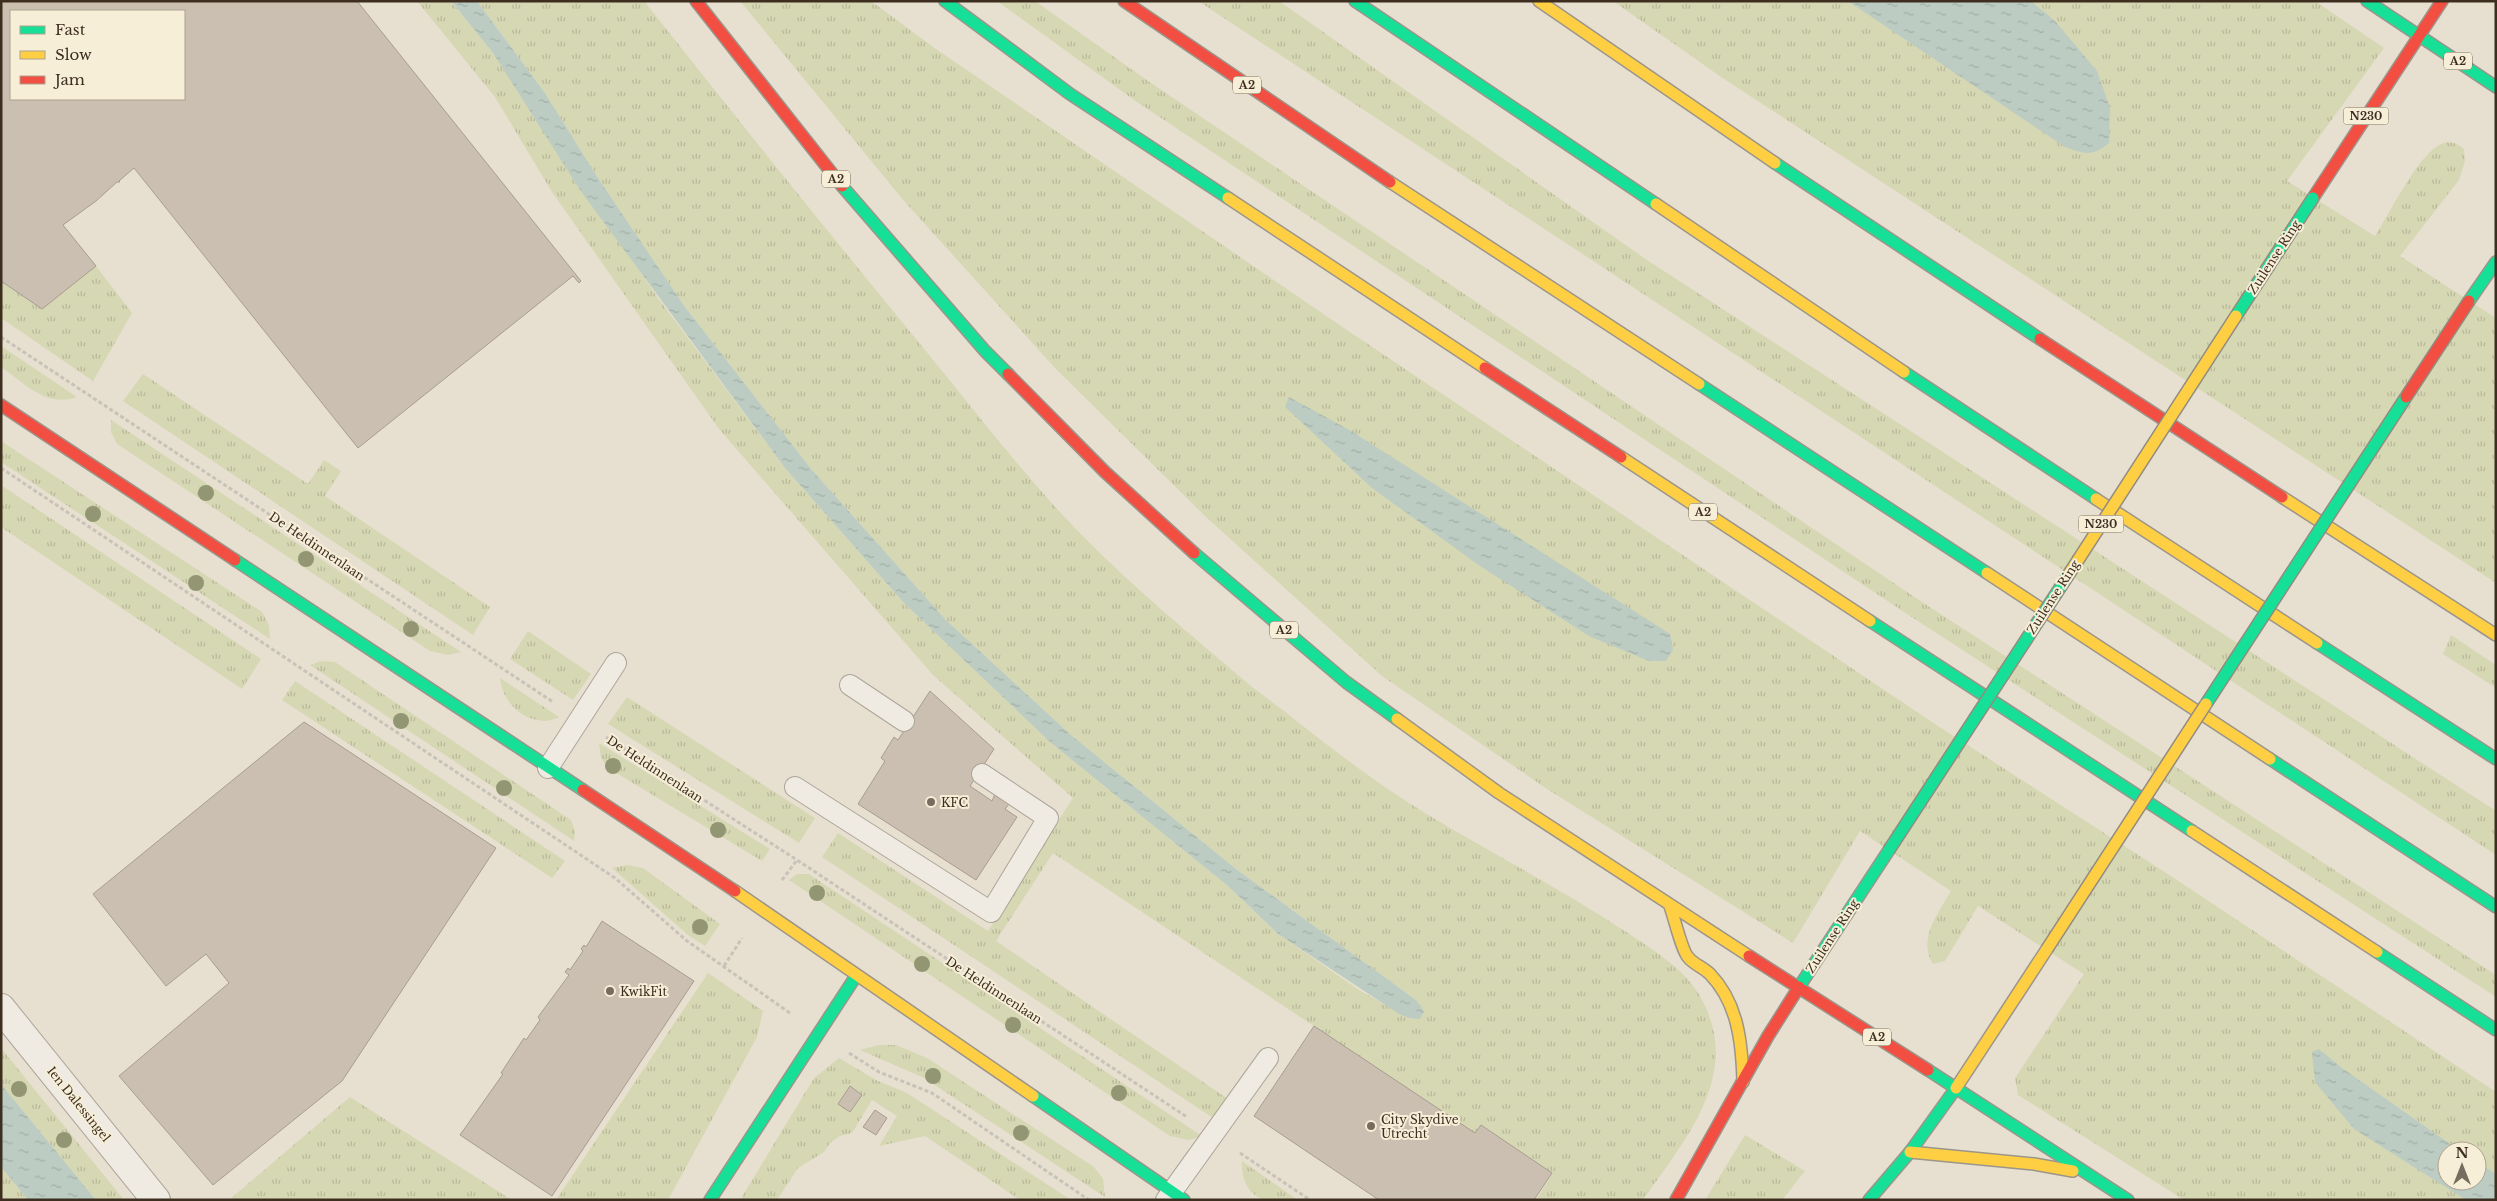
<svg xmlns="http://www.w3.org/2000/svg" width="2497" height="1201" font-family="'Libre Baskerville',serif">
<defs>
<pattern id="grass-tufts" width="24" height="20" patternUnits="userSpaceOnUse" patternTransform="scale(1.25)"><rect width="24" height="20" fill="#d6d7b3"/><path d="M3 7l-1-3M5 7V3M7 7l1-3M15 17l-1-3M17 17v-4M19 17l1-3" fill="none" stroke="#b9b99a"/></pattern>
<pattern id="water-ripples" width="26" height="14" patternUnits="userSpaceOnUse" patternTransform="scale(1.25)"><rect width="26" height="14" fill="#bcccc2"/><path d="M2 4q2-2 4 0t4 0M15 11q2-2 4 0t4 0" fill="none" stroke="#a2b0a6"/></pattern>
</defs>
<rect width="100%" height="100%" fill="#e7e0d1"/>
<path fill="url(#grass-tufts)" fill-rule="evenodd" d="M417,1H451L493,53L658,298L785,468L904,603L1050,742L1228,886L1278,934L1359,990L1409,1018L1416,1000L1236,869L1071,735L945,619L812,470L685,307L598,178L545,93L477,1H644C734,115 824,227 916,339C963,396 1008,455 1057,509C1110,567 1172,619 1232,670C1253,689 1277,705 1299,723C1335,751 1370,778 1409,803C1481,848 1557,886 1628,933C1653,950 1682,967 1698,993C1746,1071 1686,1138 1643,1200H1536L1552,1174L1481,1125L1475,1133L1053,853L996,941L1228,1099L1213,1118L822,857L838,833L988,931L1073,798L933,675L719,429L552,192L495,97Z
M740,1H871L936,49L1338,324L1938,726L2177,880L2496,1092V1200H2184L2018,1095L2015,1078L2084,974L1978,906L1945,961L1933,964C1917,939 1939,912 1951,891L1860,831L1793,943L1547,789L1382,676L1206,517L1055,368L904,201ZM2447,1151H2477V1181H2447Z
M997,1H1035L1148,81L1916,598L2496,975V997L1904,612L1134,100Z
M1198,1H1279L1647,260L2496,811V855Z
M1613,1H2315L2384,48L2287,181L2375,236C2389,214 2416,160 2436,147C2446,140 2455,141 2464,149L2465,161L2459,180L2400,256L2496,318V583L1721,77Z
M96,266L132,313L93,381L1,318V281L42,308Z
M1,346L77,397C46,408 26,384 1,367Z
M143,374L308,484L324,460L341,471L325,496L490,607L473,635L123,401Z
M111,420L461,652L448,655L430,651L117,444L111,432Z
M1,441L262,612L269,625L270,639L1,462Z
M1,485L261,659L242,689L1,527Z
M528,631L591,674L573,700L510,659Z
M2451,635L2496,665V688L2443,654Z
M321,661L335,662L571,820L575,831L574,841L310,665Z
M500,678L559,717C555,719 548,721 544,721C520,720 502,700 500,678Z
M295,681L565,861L552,878L282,700Z
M627,697L815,818L799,843L608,724Z
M599,743L770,849L762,861L608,768L601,758Z
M627,865L643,868L720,924L705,946L688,935L612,868Z
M797,874H809L1202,1136L1189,1140L1170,1136L789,880Z
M708,973L763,1011L757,1037L668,1200H556Z
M878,1045H896L927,1058L1094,1167L1103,1179L1105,1197L924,1078L860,1050Z
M1,1048L124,1200H96L1,1084Z
M839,1058L876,1080L907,1093L1071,1200H1020L925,1136L879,1146L897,1116L872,1100L852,1133L840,1136L831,1142L824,1152L798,1168L777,1200H740L814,1078Z
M350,1097L512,1200H229Z
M1745,1135L1805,1171L1782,1200H1705Z
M1242,1161L1298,1200C1288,1200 1274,1201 1265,1200C1247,1195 1241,1177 1242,1161Z
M1,1167L28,1200H1Z"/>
<path fill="url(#water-ripples)" d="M451,1H477L545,93L598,178L685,307L812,470L945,619L1071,735L1236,869L1416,1000L1424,1011L1420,1019L1409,1018L1399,1014L1278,934L1228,886L1050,742L904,603L785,468L580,190L493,53Z
M1848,1H2031L2055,21L2097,71L2110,108L2109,143C2092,157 2085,154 2065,147Z
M1289,397L1351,431L1670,634L1673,650L1666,661H1649L1589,636L1480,566L1372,488L1285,407Z
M2319,1049L2342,1068L2460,1151H2447V1181H2477V1162L2496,1174V1200H2466L2354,1129L2315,1082L2312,1052Z
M1,1084L96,1200H28L1,1167Z"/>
<path fill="#cbbfb2" stroke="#a89c90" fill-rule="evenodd" d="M1,1H357L581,281L579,283L573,276L358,448L134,168L119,181L120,182H117L96,201L63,225L96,266L42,309L1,281ZM11,11H184V99H11Z
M930,691L994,749L970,786L992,801L995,794L1010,803L1005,809L1017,817L976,880L858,804L885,761L881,758L894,737L898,740Z
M304,722L496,848L342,1081L213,1185L119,1076L229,983L206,954L166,986L93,894Z
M602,921L694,981L552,1196L460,1135L503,1074L501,1073L524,1038L526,1040L540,1020L538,1017L569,975L565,972L568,968L570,970L583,951L581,949L584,945L586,947Z
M1314,1026L1475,1133L1481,1125L1552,1173L1534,1200H1379L1254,1116Z
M850,1086L862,1095L850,1112L838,1104Z
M875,1110L887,1118L876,1135L863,1127Z"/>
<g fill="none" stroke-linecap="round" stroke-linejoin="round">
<defs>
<path id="lane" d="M850,685L904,721
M548,768L616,663
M795,787L991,912L1048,818L982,774
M1166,1200L1268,1058"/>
<path id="street" d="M1,1008L156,1200"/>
<path id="fast" d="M945,1L1070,94L1228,198
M1355,1L1656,204
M2367,1L2496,87
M1775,163L2040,339
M842,186L985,351L1008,374
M2469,301L2496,262
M1904,372L2096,499
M1699,384L1987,573
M1194,553L1346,682L1397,719
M235,560L583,790
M1870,621L2192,831
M2317,643L2496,759
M2270,759L2496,907
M2377,952L2496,1030
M1799,987L1889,850
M1928,1070L2128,1200
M1033,1096L1184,1200
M710,1200L856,976
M1869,1200L1910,1152L1956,1088"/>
<path id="slow" d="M1539,1L1775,163
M1390,182L1699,384
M1228,198L1485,368
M1656,204L1904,372
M1621,457L1870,621
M2282,497L2496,635
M2096,499L2317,643
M1987,573L2270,759
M1397,719L1499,793L1749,956
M2192,831L2377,952
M735,891L1033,1096
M1670,906C1674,917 1682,951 1688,957C1693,964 1703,967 1710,974C1738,1003 1742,1043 1743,1082
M1956,1088L2047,949
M1910,1152L2034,1164L2073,1171"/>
<path id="jam" d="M696,1L842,186
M1124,1L1390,182
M2313,198L2442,1
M2040,339L2282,497
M1485,368L1621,457
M1008,374L1105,472L1194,553
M1,405L235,560
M583,790L735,891
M1749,956L1928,1070
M1676,1200L1768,1036L1799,987"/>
</defs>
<use href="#lane" stroke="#ada599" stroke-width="22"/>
<use href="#street" stroke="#ada599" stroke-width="30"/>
<use href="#fast" stroke="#9c958a" stroke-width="14"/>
<use href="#slow" stroke="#9c958a" stroke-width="14"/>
<use href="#jam" stroke="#9c958a" stroke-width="14"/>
<path stroke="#c8c2b9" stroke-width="3" stroke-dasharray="4 2.5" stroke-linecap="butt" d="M1,337L553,702
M1,468L615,878L687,941L790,1013
M606,737L797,860L1187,1117
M782,880L797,860
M724,966L742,938
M849,1053L879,1072L932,1093L1089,1200
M1240,1153L1310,1200"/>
<use href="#lane" stroke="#efebe3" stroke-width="20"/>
<use href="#street" stroke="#efebe3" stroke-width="28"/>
<use href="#fast" stroke="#16e098" stroke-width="11"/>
<use href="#slow" stroke="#ffcf43" stroke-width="11"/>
<use href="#jam" stroke="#f24e42" stroke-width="11"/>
<defs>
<path id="fast-bridge" d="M2236,316L2313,198
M2206,704L2406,397
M1889,850L2069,574"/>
<path id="slow-bridge" d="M2069,574L2236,316
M2047,949L2206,704"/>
<path id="jam-bridge" d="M2406,397L2469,301"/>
</defs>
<use href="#fast-bridge" stroke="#928b80" stroke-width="14" stroke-linecap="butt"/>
<use href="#slow-bridge" stroke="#928b80" stroke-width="14" stroke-linecap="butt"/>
<use href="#jam-bridge" stroke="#928b80" stroke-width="14" stroke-linecap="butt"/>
<use href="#fast-bridge" stroke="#16e098" stroke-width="11"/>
<use href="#slow-bridge" stroke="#ffcf43" stroke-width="11"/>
<use href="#jam-bridge" stroke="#f24e42" stroke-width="11"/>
</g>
<g fill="#929673">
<circle cx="206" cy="493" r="8"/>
<circle cx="93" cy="514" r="8"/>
<circle cx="306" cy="559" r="8"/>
<circle cx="196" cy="583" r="8"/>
<circle cx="411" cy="629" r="8"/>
<circle cx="401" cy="721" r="8"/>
<circle cx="613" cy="766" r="8"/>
<circle cx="504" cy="788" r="8"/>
<circle cx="718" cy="830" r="8"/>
<circle cx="817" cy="893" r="8"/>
<circle cx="700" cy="927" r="8"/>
<circle cx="922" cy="964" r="8"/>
<circle cx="1013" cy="1025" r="8"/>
<circle cx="933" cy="1076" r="8"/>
<circle cx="19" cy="1089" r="8"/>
<circle cx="1119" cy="1093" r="8"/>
<circle cx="1021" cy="1133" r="8"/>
<circle cx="64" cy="1140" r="8"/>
</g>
<g fill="#786c5e" stroke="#f7eed8" stroke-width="2">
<circle cx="931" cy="802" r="5"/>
<circle cx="610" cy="991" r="5"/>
<circle cx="1371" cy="1126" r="5"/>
</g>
<g text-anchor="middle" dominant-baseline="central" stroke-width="4" stroke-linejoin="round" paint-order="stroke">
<g fill="#f7eed8" stroke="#756857" stroke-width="1">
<rect x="2444" y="52.5" width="28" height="17" rx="4"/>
<rect x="1233" y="76.5" width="28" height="17" rx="4"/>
<rect x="2343.5" y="107.5" width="45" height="17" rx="4"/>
<rect x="822" y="170.5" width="28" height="17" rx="4"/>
<rect x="1689" y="503.5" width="28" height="17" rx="4"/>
<rect x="2078.5" y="515.5" width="45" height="17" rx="4"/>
<rect x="1270" y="621.5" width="28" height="17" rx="4"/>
<rect x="1863" y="1028.5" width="28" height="17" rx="4"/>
</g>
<g font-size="11" font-weight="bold" fill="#3d2e20">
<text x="2458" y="61">A2</text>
<text x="1247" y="85">A2</text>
<text x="2366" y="116">N230</text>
<text x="836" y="179">A2</text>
<text x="1703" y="512">A2</text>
<text x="2101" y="524">N230</text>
<text x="1284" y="630">A2</text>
<text x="1877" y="1037">A2</text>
</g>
<g font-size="12" fill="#3d2e20" stroke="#f7eed8">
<text transform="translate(2274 257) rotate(-57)">Zuilense Ring</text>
<text transform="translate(317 546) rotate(34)">De Heldinnenlaan</text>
<text transform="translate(2053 597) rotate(-57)">Zuilense Ring</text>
<text transform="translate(655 769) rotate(33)">De Heldinnenlaan</text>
<text transform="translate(1832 936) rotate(-57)">Zuilense Ring</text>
<text transform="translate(994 990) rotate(33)">De Heldinnenlaan</text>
<text transform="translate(79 1104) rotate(51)">Ien Dalessingel</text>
</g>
<g font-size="12" fill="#3d2e20" stroke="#f7eed8" text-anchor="start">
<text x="941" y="802">KFC</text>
<text x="620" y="991">KwikFit</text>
<text x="1381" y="1119">City Skydive<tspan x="1381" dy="14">Utrecht</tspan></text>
</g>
</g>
<rect width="2497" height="1201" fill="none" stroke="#3d2e20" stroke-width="5"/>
<rect x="10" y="10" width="175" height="90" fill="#f7eed8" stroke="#ada18e"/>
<rect x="20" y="26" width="25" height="8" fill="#16e098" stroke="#ada18e"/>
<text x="55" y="35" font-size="15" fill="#3d2e20">Fast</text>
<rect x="20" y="51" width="25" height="8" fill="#ffcf43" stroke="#ada18e"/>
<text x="55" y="60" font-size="15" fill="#3d2e20">Slow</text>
<rect x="20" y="76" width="25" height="8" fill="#f24e42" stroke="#ada18e"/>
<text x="55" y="85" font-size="15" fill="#3d2e20">Jam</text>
<g transform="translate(2462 1166)"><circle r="24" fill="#f7eed8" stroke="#ada18e"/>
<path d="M0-4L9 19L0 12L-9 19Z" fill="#786c5e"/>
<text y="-8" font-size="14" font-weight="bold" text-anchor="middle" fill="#3d2e20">N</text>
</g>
</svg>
